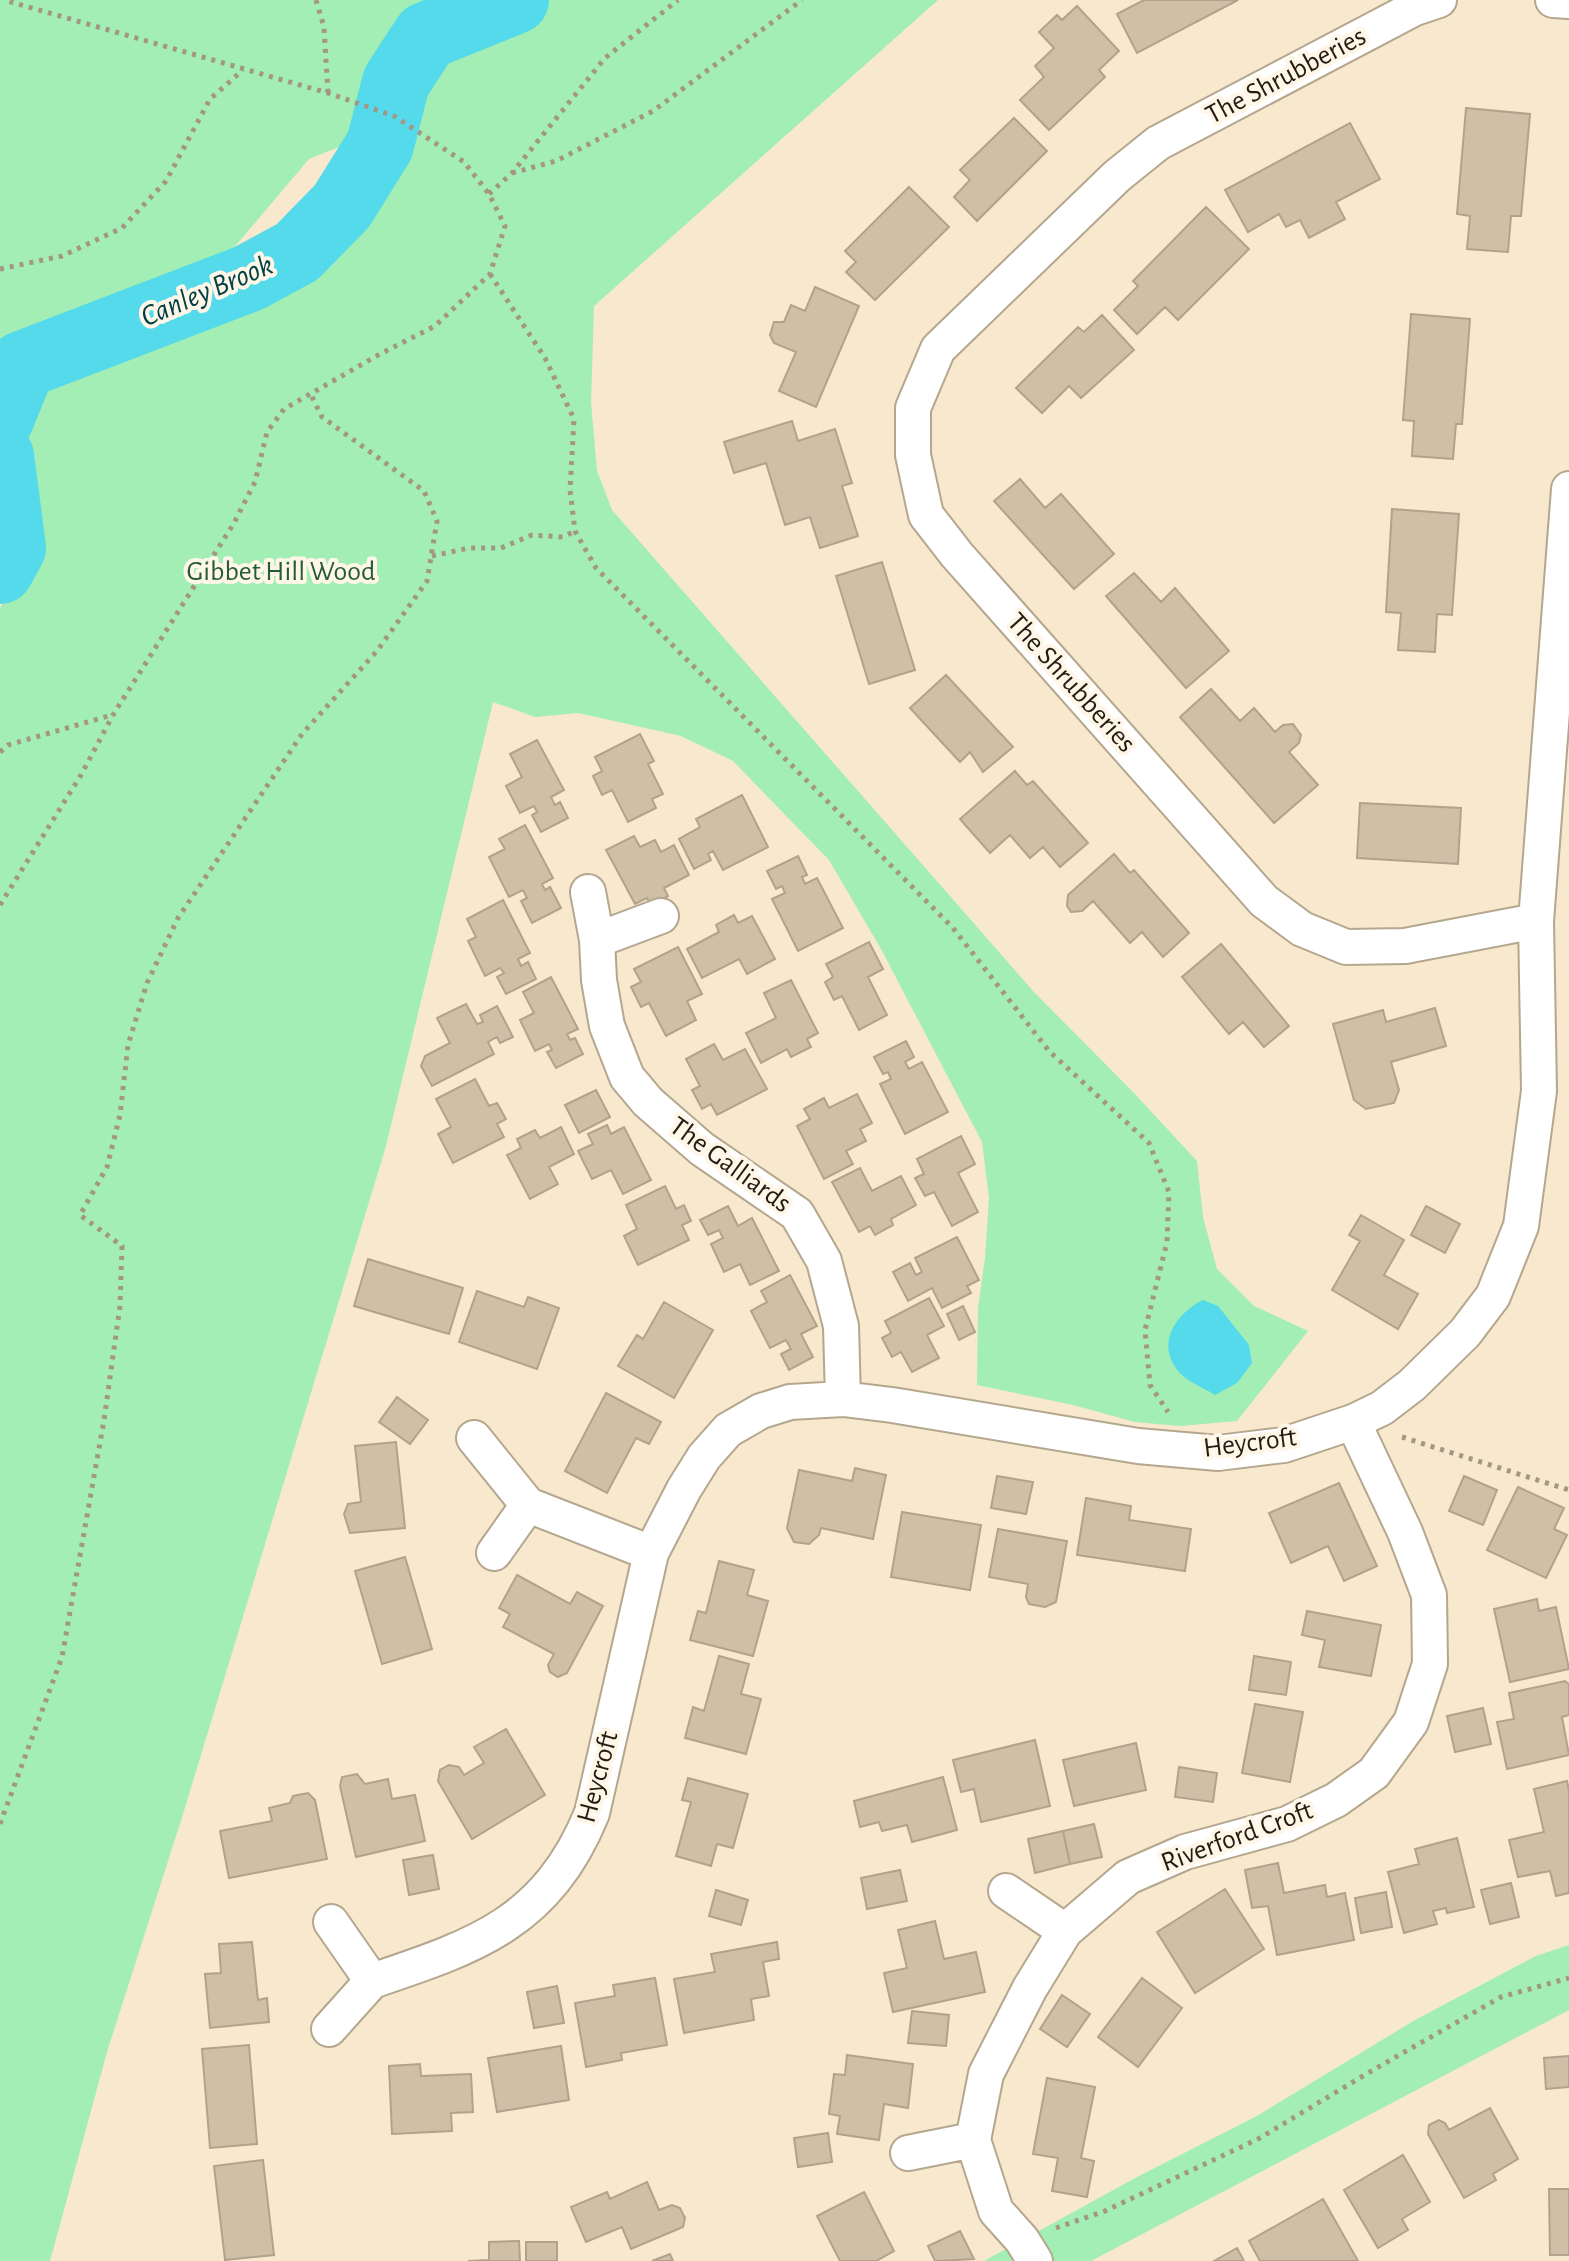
<svg xmlns="http://www.w3.org/2000/svg" width="1569" height="2261" font-family="'Alegreya Sans',sans-serif">
<rect width="100%" height="100%" fill="#f7e8ce"/>
<path fill="#a2eeb5" d="M0,0H938L594,306L591,402L597,471L612,510L1033,991L1133,1092L1197,1161L1203,1217L1217,1269L1254,1306L1308,1331L1237,1421L1180,1426L1135,1422L1073,1405L977,1385L978,1308L985,1258L989,1198L982,1142L881,949L829,860L733,761L681,736L578,713L535,717L493,702L386,1146L183,1814L107,2052L50,2261H0V608L33,551L10,432L32,370L253,289L303,258L365,200L382,176L396,124L309,159L226,257L0,352Z
M1569,1945V2010L1091,2261H984L1137,2177L1257,2116L1415,2020L1536,1956Z"/>
<path fill="#54daea" d="M1203,1300L1218,1306L1249,1345L1252,1363L1237,1383L1215,1395C1204,1388 1186,1381 1178,1371C1155,1342 1177,1313 1203,1300Z"/>
<g fill="none" stroke-linecap="round" stroke-linejoin="round">
<path stroke="#54daea" stroke-width="68" d="M0,419L22,365L249,278L297,252L342,206L380,145L396,82L426,36L515,0
M0,456L12,548L0,570"/>
</g>
<path fill="#d0bfa7" stroke="#b3a28b" stroke-width="2" d="M1144,0H1238L1137,53L1117,14Z
M1077,6L1119,51L1099,70L1105,77L1049,130L1020,100L1044,77L1035,66L1054,48L1039,32L1057,15L1062,20Z
M1466,108L1530,114L1521,216H1511L1508,252L1467,249L1470,216L1457,214Z
M1014,118L1047,151L977,221L954,197L970,180L960,170Z
M1350,123L1380,179L1336,202L1345,219L1309,238L1300,220L1286,227L1279,214L1248,232L1225,190Z
M909,187L949,227L875,300L846,272L856,262L845,251Z
M1206,207L1249,249L1178,320L1165,307L1137,334L1114,310L1138,286L1133,281Z
M815,287L859,306L816,407L779,391L796,352L774,343L770,335L774,322H784L791,305L805,311Z
M1411,314L1470,319L1462,424H1456L1453,459L1412,456L1414,421L1403,420Z
M1102,315L1134,350L1081,398L1069,386L1042,413L1016,388L1078,327L1084,332Z
M792,421L798,441L835,429L852,483L842,486L858,536L820,548L810,517L785,525L766,463L734,473L724,442Z
M1020,479L1045,508L1061,494L1114,554L1074,589L994,501Z
M1392,509L1459,514L1452,615L1437,614L1435,652L1398,650L1401,613L1386,612Z
M882,562L915,670L869,684L836,576Z
M1134,573L1161,602L1175,588L1229,651L1186,688L1106,596Z
M946,675L1013,747L983,772L970,752L960,762L910,708Z
M1211,689L1240,721L1254,708L1275,732L1283,725L1293,724L1301,735L1299,743L1289,752L1318,785L1274,823L1180,717Z
M640,734L654,761L648,764L663,794L652,799L656,808L628,822L612,790L602,795L593,776L602,771L595,757Z
M537,740L564,790L551,797L555,805L560,802L568,818L541,832L532,815L537,812L534,806L520,813L506,786L522,777L510,754Z
M1015,771L1027,785L1033,781L1088,843L1060,867L1043,847L1030,858L1010,835L990,853L960,819Z
M742,795L768,847L723,870L713,851L708,854L711,860L694,869L679,839L700,827L696,819Z
M1360,803L1461,808L1458,864L1357,858Z
M525,825L553,878L542,884L545,890L550,887L561,908L532,923L521,901L527,898L523,890L509,897L489,857L505,849L499,839Z
M634,836L640,847L655,840L661,852L674,845L689,875L664,888L668,896L651,905L647,898L635,904L606,850Z
M1114,854L1130,873L1134,870L1189,933L1163,957L1142,932L1130,943L1093,901L1082,911L1071,912L1067,906L1068,895Z
M798,856L807,875L802,877L805,884L817,878L843,928L798,951L772,899L785,893L782,886L776,889L767,871Z
M503,900L530,953L518,959L521,966L528,962L536,979L506,994L497,977L504,973L500,968L485,976L468,941L476,937L467,919Z
M734,915L738,923L752,916L775,959L747,974L739,959L702,978L687,949L719,932L716,925Z
M869,942L883,969L868,977L887,1015L859,1030L842,996L834,1000L825,982L833,977L826,964Z
M1221,944L1289,1026L1264,1047L1243,1022L1229,1034L1182,977Z
M678,947L702,994L687,1001L696,1020L666,1036L649,1003L641,1007L631,987L641,982L634,969Z
M551,977L578,1029L567,1034L570,1040L575,1038L583,1054L556,1068L547,1052L552,1050L549,1044L535,1051L520,1020L534,1013L523,992Z
M791,980L818,1033L807,1039L811,1047L791,1057L787,1049L761,1063L746,1033L776,1018L764,993Z
M466,1004L477,1024L483,1022L480,1015L497,1006L513,1037L500,1043L497,1037L488,1042L494,1054L432,1086L421,1066L425,1056L450,1043L437,1018Z
M1435,1008L1446,1046L1391,1062L1399,1090L1394,1103L1366,1109L1354,1100L1333,1024L1383,1010L1386,1022Z
M906,1041L914,1057L905,1062L909,1069L922,1062L948,1112L905,1134L880,1084L891,1079L888,1072L883,1074L874,1057Z
M714,1044L723,1060L745,1049L767,1089L717,1115L711,1104L702,1109L692,1090L700,1086L686,1059Z
M475,1079L489,1106L497,1103L506,1119L497,1124L504,1137L453,1163L438,1134L451,1127L436,1099Z
M596,1090L610,1117L579,1133L565,1105Z
M857,1094L872,1123L860,1129L866,1141L846,1151L853,1164L824,1179L797,1126L810,1119L804,1109L824,1098L829,1108Z
M607,1125L611,1134L624,1127L651,1180L623,1194L611,1170L592,1179L578,1151L593,1144L588,1134Z
M561,1127L574,1154L549,1167L558,1184L530,1199L507,1155L521,1148L517,1139L535,1130L540,1138Z
M961,1136L975,1164L958,1173L978,1212L952,1226L934,1192L925,1196L915,1178L924,1174L917,1159Z
M860,1168L872,1191L901,1176L916,1205L891,1219L893,1225L875,1235L870,1226L859,1232L832,1182Z
M665,1186L676,1209L684,1205L691,1221L682,1225L689,1240L638,1265L624,1236L637,1229L626,1205Z
M728,1206L738,1226L752,1218L779,1271L750,1285L740,1264L724,1272L711,1244L723,1238L719,1230L708,1235L700,1220Z
M1426,1206L1460,1224L1445,1253L1411,1235Z
M1361,1215L1404,1240L1384,1275L1418,1294L1398,1329L1332,1290L1360,1241L1349,1235Z
M957,1237L979,1280L967,1286L971,1293L942,1308L932,1288L908,1301L893,1272L910,1263L916,1275L922,1272L915,1258Z
M368,1259L463,1288L449,1334L354,1306Z
M790,1275L817,1326L801,1334L813,1357L789,1370L781,1354L791,1349L786,1340L770,1348L751,1311L767,1302L761,1291Z
M477,1291L524,1307L528,1297L559,1308L537,1369L459,1342Z
M929,1298L944,1326L927,1335L939,1358L912,1372L901,1352L892,1357L882,1338L891,1333L885,1321Z
M664,1302L713,1330L674,1398L618,1366L637,1335L643,1339Z
M963,1306L975,1332L959,1340L947,1314Z
M606,1393L661,1422L649,1444L636,1438L607,1493L565,1471Z
M397,1397L428,1420L410,1444L379,1422Z
M396,1442L405,1528L350,1533L344,1514L348,1504L361,1502L355,1446Z
M855,1468L886,1475L873,1539L821,1528L819,1535L809,1544L794,1542L787,1528L799,1470L852,1481Z
M997,1476L1033,1482L1026,1514L991,1508Z
M1464,1476L1497,1490L1483,1525L1449,1511Z
M1339,1483L1377,1566L1344,1581L1328,1546L1291,1563L1269,1513Z
M1518,1487L1564,1508L1554,1529L1567,1535L1546,1578L1487,1550Z
M1086,1498L1131,1506L1129,1520L1191,1529L1185,1571L1077,1555Z
M902,1512L981,1525L970,1590L891,1577Z
M998,1529L1067,1541L1056,1602L1045,1607L1029,1604L1026,1597L1028,1584L989,1577Z
M405,1557L432,1649L382,1664L355,1571Z
M719,1561L754,1570L747,1595L768,1601L753,1656L690,1640L698,1611L706,1613Z
M517,1575L570,1604L577,1592L603,1606L567,1673L558,1677L550,1672L548,1665L554,1654L503,1627L510,1614L499,1608Z
M1537,1599L1539,1611L1556,1607L1569,1669L1510,1682L1494,1609Z
M1307,1611L1381,1625L1371,1676L1319,1667L1325,1640L1302,1635Z
M719,1656L749,1664L741,1694L761,1699L746,1754L685,1738L693,1707L704,1711Z
M1254,1656L1291,1662L1286,1695L1249,1690Z
M1565,1681L1569,1684V1715L1562,1717L1569,1755L1507,1769L1497,1722L1514,1719L1509,1693Z
M1255,1704L1303,1712L1290,1782L1242,1773Z
M1483,1708L1491,1744L1455,1752L1447,1716Z
M506,1729L545,1795L472,1839L438,1781L440,1770L449,1765L459,1767L464,1775L484,1763L474,1747Z
M1035,1740L1050,1806L981,1822L974,1789L961,1792L953,1760Z
M1136,1743L1146,1790L1074,1806L1063,1760Z
M1179,1767L1217,1773L1213,1802L1175,1797Z
M357,1774L365,1784L388,1779L392,1799L415,1795L425,1841L356,1857L340,1786L342,1777Z
M943,1777L957,1830L912,1842L907,1825L882,1831L879,1822L860,1827L854,1801Z
M688,1778L748,1794L733,1848L717,1844L711,1866L676,1856L691,1802L682,1800Z
M1567,1781L1569,1791V1893L1556,1896L1550,1871L1518,1877L1509,1840L1544,1832L1534,1789Z
M308,1793L315,1800L327,1859L229,1878L220,1831L272,1821L269,1808L290,1803L293,1796Z
M1094,1824L1102,1857L1070,1864L1063,1831Z
M1063,1831L1070,1864L1035,1873L1028,1839Z
M1457,1838L1474,1907L1447,1913L1446,1908L1433,1911L1437,1924L1404,1933L1388,1872L1419,1864L1415,1849Z
M433,1855L439,1889L409,1895L403,1860Z
M1278,1863L1284,1893L1325,1885L1327,1897L1345,1893L1354,1940L1277,1955L1268,1906L1252,1908L1245,1870Z
M900,1870L907,1901L867,1909L861,1878Z
M1511,1883L1519,1917L1490,1924L1481,1890Z
M1225,1889L1264,1949L1195,1993L1157,1932Z
M716,1890L748,1900L741,1925L709,1916Z
M1386,1892L1392,1927L1361,1933L1355,1898Z
M935,1921L944,1959L976,1952L985,1992L893,2012L884,1973L907,1968L898,1930Z
M252,1942L258,2000L267,1998L269,2022L210,2028L205,1974L221,1973L219,1944Z
M777,1942L779,1959L763,1962L769,1996L751,1999L754,2020L684,2033L674,1979L715,1972L711,1954Z
M655,1978L667,2045L621,2053L622,2060L586,2067L575,2003L615,1996L613,1985Z
M1142,1978L1182,2008L1138,2067L1098,2037Z
M557,1986L564,2023L534,2028L527,1992Z
M1062,1995L1090,2014L1067,2047L1040,2029Z
M912,2011L949,2015L946,2046L908,2043Z
M249,2045L257,2144L210,2148L202,2049Z
M561,2046L569,2100L497,2112L488,2058Z
M847,2055L913,2064L908,2108L884,2104L879,2140L837,2134L840,2116L829,2114L834,2074L845,2075Z
M1569,2056V2087L1546,2089L1544,2058Z
M420,2064L421,2076L471,2074L473,2112L451,2113L452,2131L392,2134L389,2066Z
M1047,2078L1095,2087L1081,2158L1094,2161L1087,2197L1052,2191L1058,2158L1033,2154Z
M1490,2108L1518,2159L1493,2174L1496,2180L1464,2198L1428,2134L1429,2125L1439,2120L1445,2123L1449,2130Z
M828,2133L832,2162L798,2167L794,2138Z
M1403,2155L1430,2202L1402,2219L1408,2230L1378,2248L1344,2190Z
M263,2160L274,2255L225,2260L214,2166Z
M647,2182L659,2210L672,2205L680,2208L685,2218L683,2227L631,2249L622,2227L586,2242L571,2207L607,2192L610,2199Z
M1549,2189H1569V2255H1550Z
M864,2192L894,2251L876,2261H840L817,2216Z
M1323,2199L1358,2261H1260L1249,2241Z
M960,2231L974,2259L935,2261L928,2246Z
M519,2241L520,2261H468L489,2260V2242Z
M526,2242H557V2261H526Z
M1237,2248L1244,2261H1214Z
M670,2254L673,2261H652Z"/>
<g fill="none" stroke-linecap="round" stroke-linejoin="round">
<defs>
<path id="street" d="M1439,0L1415,8L1158,143L1117,176L938,349L913,408V455L926,515L957,555L1264,901L1302,929L1346,947L1405,946L1536,921
M1553,0L1569,1
M588,892L597,940L599,980L607,1026L627,1077L648,1102L702,1149L797,1214L824,1261L841,1326L843,1399
M597,940L661,916
M474,1438L528,1505L494,1553
M528,1505L651,1553
M1006,1891L1065,1931
M372,1981C476,1946 547,1923 592,1813L651,1553L684,1489L704,1457L728,1430L761,1411L790,1402L843,1399L892,1405L1138,1446L1218,1453L1284,1445L1353,1422L1382,1408L1412,1385L1465,1333L1493,1296L1521,1226L1539,1091L1536,921L1569,489
M329,2029L372,1981L331,1922
M908,2153L973,2140
M1035,2261L1022,2240L996,2211L973,2140L986,2074L1030,1988L1065,1931L1128,1877L1185,1852L1287,1824L1336,1800L1374,1773L1411,1722L1430,1664L1429,1595L1405,1532L1353,1422"/>
</defs>
<use href="#street" stroke="#b4a78e" stroke-width="38"/>
<path stroke="#a39784" stroke-width="5" stroke-dasharray="4 6" stroke-linecap="butt" d="M316,0L324,27L328,93
M512,173L556,161L653,111L802,0
M489,194L512,173L605,58L678,0
M0,269L62,256L122,228L166,181L210,99L243,70
M490,274L545,358L574,419L570,490L575,531L596,568L953,928L1049,1051L1149,1143L1169,1192L1167,1242L1145,1330L1150,1385L1168,1412
M432,556L469,548H501L532,535L563,537L575,531
M0,752L8,745L112,715
M0,905L81,775L113,715L234,523L255,482L267,432L284,409L380,354L435,326L490,274L505,226L489,194L464,162L394,116L328,93L4,0
M1402,1437L1569,1490
M0,1824L62,1657L104,1420L120,1306L122,1246L80,1215L107,1167L120,1115L128,1045L147,983L178,918L302,734L377,651L427,581L437,521L424,491L322,417L311,395
M1056,2228L1105,2211L1258,2139L1373,2070L1501,1997L1569,1978"/>
<use href="#street" stroke="#fff" stroke-width="34"/>
</g>
<g text-anchor="middle" dominant-baseline="central" stroke-width="8" stroke-linejoin="round" paint-order="stroke">
<g font-size="28" fill="#221c13" stroke="#fff6e7">
<text transform="translate(1286 76) rotate(-28)">The Shrubberies</text>
<text transform="translate(1071 683) rotate(48)">The Shrubberies</text>
<text transform="translate(730 1165) rotate(36)">The Galliards</text>
<text transform="translate(1250 1443) rotate(-7)">Heycroft</text>
<text transform="translate(598 1777) rotate(-75)">Heycroft</text>
<text transform="translate(1237 1837) rotate(-20)">Riverford Croft</text>
</g>
<g font-size="28" fill="#235c36" stroke="#fff6e7">
<text x="281" y="572">Gibbet Hill Wood</text>
</g>
<g font-size="30" font-style="italic" fill="#004047" stroke="#fff6e7">
<text transform="translate(207 291) rotate(-23)">Canley Brook</text>
</g>
</g>
</svg>
